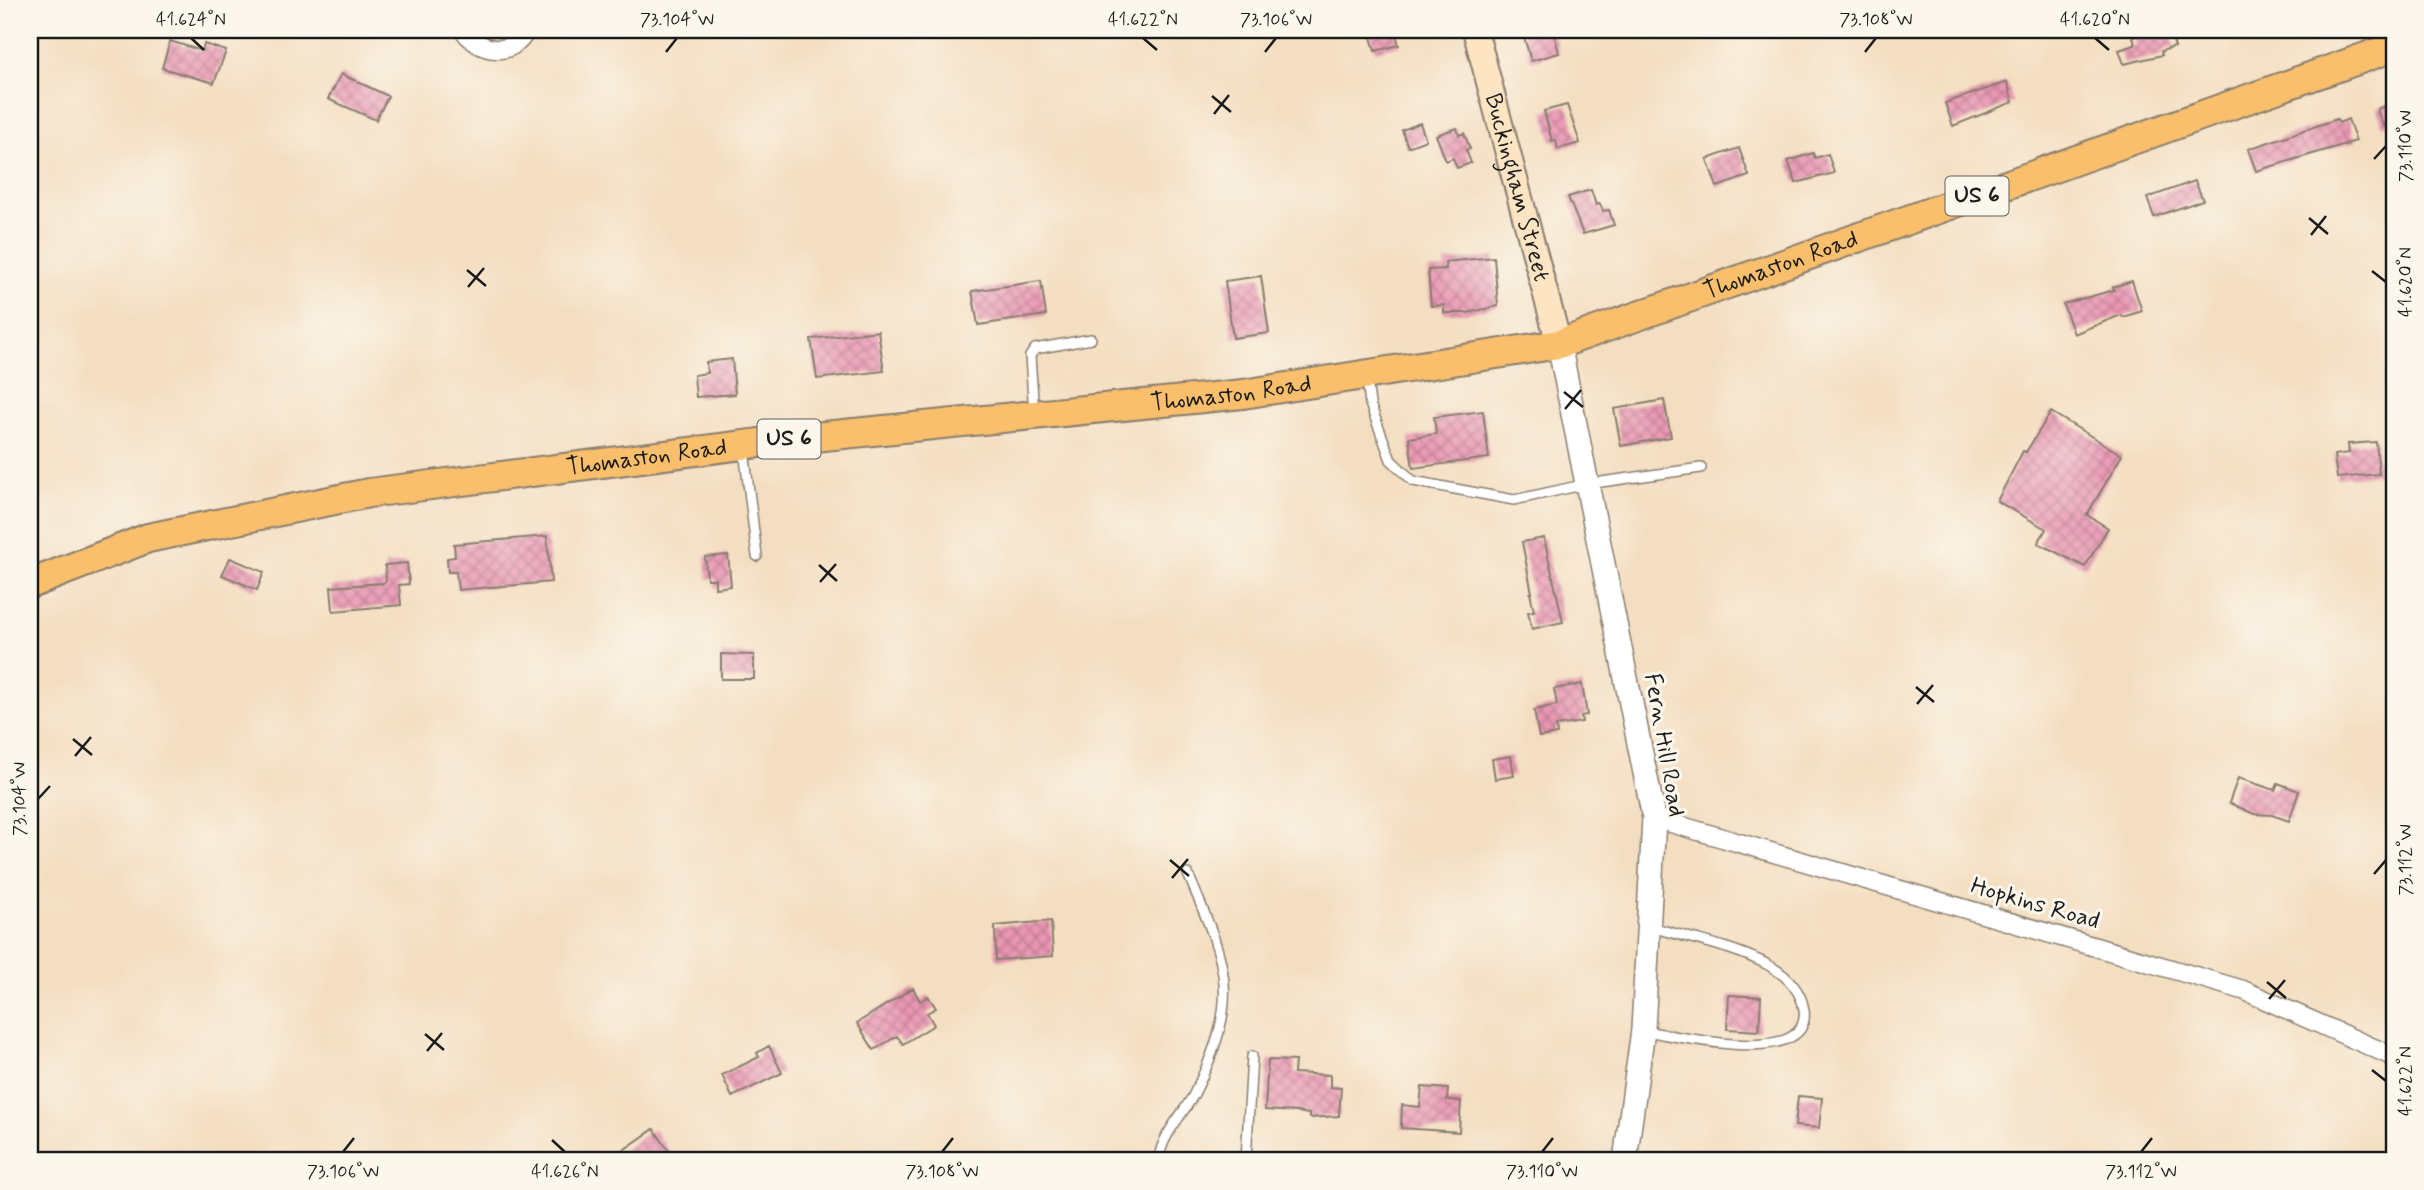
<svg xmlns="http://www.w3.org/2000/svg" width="2424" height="1190" font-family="Mynerve,sans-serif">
<defs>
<pattern id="building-cross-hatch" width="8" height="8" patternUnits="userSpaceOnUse" patternTransform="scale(1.75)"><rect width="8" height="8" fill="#ea96b3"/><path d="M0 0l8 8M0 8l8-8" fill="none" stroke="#bd7a91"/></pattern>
</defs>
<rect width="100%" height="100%" fill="#fbf7ec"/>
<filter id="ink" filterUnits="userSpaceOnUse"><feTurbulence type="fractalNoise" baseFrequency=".0143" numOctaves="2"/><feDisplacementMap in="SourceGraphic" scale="14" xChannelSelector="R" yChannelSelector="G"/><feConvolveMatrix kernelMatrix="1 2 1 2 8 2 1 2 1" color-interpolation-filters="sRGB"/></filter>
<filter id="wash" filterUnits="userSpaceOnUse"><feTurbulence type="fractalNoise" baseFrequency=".00686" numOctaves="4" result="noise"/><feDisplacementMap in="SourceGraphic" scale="28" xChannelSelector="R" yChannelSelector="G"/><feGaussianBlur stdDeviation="1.57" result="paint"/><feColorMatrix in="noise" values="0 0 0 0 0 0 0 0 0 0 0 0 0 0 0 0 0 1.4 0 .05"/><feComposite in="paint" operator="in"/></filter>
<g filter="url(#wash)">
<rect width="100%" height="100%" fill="#f4dec1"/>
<g id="blocks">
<path fill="url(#building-cross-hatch)" d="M1369,30H1395L1399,45L1375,51Z
M1522,30H1553L1559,53L1531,61Z
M2157,30H2169L2175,47L2161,51L2162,55L2124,64L2119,50L2135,45L2133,37Z
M170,41L202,51L204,44L226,51L214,83L162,68Z
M341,74L388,96L376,120L328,99Z
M2007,82L2013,102L1953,126L1945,103Z
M2394,102V122L2383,126L2377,109Z
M1567,105L1580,143L1558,149L1556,140L1552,141L1544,111Z
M2337,119L2339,123L2348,119L2356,141L2256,171L2248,149Z
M1420,123L1426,140L1408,147L1402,130Z
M1457,128L1459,135L1464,133L1470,149L1466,150L1471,163L1457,168L1453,158L1446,161L1436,135Z
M1739,148L1749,176L1717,187L1707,159Z
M1813,153L1815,158L1828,154L1834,173L1796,183L1788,161Z
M2195,181L2203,200L2154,217L2147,198Z
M1591,190L1596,205L1600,204L1603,211L1609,210L1614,225L1583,234L1568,197Z
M1494,257L1498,306L1467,313H1444V305L1431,306L1428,270L1446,269L1445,262Z
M1261,276L1269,333L1233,338L1225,281Z
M1041,281L1046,315L978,325L972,291Z
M2132,281L2142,311L2123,317L2121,315L2074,334L2063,304L2114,290L2113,287Z
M878,331L884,371L817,379L811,339Z
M732,359L735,394L696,397L694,375L707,373L706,362Z
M1664,400L1671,437L1621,446L1614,409Z
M1483,411L1489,458L1413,468L1409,438L1436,434L1434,417Z
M2051,412L2122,455L2087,515L2108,528L2085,567L2038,543L2046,529L1997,501L2023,451L2026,452Z
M2376,442L2379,474L2337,478L2334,455L2349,453L2348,444Z
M547,536L551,582L458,590L456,572H448L447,558L455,557L454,544Z
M1544,538L1563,622L1532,629L1528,612L1534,611L1530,593H1532L1522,542Z
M728,555L731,586L715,588V579H707L705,557Z
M230,558L264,572L257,590L222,575Z
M407,563L409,584L399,585L401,605L333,611L331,587L383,583L386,581L385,565Z
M721,654L754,655V679H721Z
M1582,684L1587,715L1581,716L1582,722L1556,726L1557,734L1539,737L1534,710L1557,705L1554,689Z
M1511,756L1514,776L1495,779L1492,759Z
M2238,778L2275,790L2278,783L2299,791L2289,821L2272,815L2254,814L2229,803Z
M1051,921L1053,956L996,960L995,926Z
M913,988L920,1001L928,996L936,1008L927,1013L934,1025L903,1044L897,1036L874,1050L857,1023Z
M1729,995L1761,997L1759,1031L1727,1029Z
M769,1046L782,1073L732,1097L722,1075L759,1057L757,1053Z
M1268,1060L1295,1061L1294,1073L1330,1075V1087L1341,1088L1339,1116L1309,1118V1114L1297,1112L1265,1110Z
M1422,1087L1448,1089L1447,1100L1461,1101L1459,1132L1401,1128L1402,1105L1420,1107Z
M1798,1096L1822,1098L1819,1128L1795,1126Z
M654,1129L675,1160H609Z"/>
</g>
</g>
<g filter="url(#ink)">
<use href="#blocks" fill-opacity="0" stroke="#887d6e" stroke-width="2"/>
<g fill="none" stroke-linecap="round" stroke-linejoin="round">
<defs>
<path id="service" d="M1367,380L1370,404L1391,460L1413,481L1514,500L1587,484L1701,468
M1034,413L1030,356L1035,349L1091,339
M744,450L757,556
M1645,1031C1674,1035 1812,1070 1804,1010C1801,990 1787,976 1770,966C1734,946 1687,938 1648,926
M1159,1160C1161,1135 1183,1115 1194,1094C1242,997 1228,968 1188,874
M1246,1160L1252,1056"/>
<path id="minor" d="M464,30C479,53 513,58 526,30
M1654,818L2243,990L2394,1057"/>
<path id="tertiary" d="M1559,344L1654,818L1643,1030L1625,1160"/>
<g id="secondary">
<path id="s1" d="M1475,30L1559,344"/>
</g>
<g id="primary">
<path id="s2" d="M30,584L148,538L369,493L774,441L1243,394L1559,344L2394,47"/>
</g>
</defs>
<use href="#service" stroke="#887d6e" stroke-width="12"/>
<use href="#minor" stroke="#887d6e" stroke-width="21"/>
<use href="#tertiary" stroke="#887d6e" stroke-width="26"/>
<use href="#secondary" stroke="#887d6e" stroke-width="28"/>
<use href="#primary" stroke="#887d6e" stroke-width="32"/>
<use href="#service" stroke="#fff" stroke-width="9"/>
<use href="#minor" stroke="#fff" stroke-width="18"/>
<use href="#tertiary" stroke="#fff" stroke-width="23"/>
<use href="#secondary" stroke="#fde5c4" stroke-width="24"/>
<use href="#primary" stroke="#f9bf6c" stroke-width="28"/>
</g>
</g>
<path fill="none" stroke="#1c1c1c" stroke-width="2.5" d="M191,38L204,50M1143,38L1157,50M2095,38L2109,50M666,52L677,38M1265,52L1276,38M1865,52L1876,38M1212,96L1231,112M1214,114L1229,95M2374,159L2386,146M2309,218L2328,234M2311,235L2326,216M467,270L486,286M2372,271L2386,282M468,287L484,268M1564,392L1583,407M1565,409L1581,390M819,565L837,581M820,582L836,564M1916,687L1934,702M1917,704L1933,685M73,739L92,755M75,756L91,737M38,799L50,786M1170,860L1189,876M2374,874L2386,860M1172,878L1188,859M2267,982L2286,998M2269,999L2285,980M425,1034L444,1050M427,1051L442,1033M2372,1070L2386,1081M552,1140L565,1152M343,1152L354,1138M942,1152L953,1138M1542,1152L1553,1138M2141,1152L2152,1138"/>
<g text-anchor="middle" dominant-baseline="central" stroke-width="6" stroke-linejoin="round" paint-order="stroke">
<g fill="#fbf7ec" stroke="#5f5e5a" stroke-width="2">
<rect x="1945.5" y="176.5" width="63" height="39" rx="5"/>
<rect x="757.5" y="419.5" width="63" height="39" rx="5"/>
</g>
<g font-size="23" font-weight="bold" fill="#1c1c1c">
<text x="1977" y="196">US 6</text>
<text x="789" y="439">US 6</text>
</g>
<g font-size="24" fill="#1c1c1c" stroke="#fbf7ec">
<text stroke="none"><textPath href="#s1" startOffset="163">Buckingham Street</textPath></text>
<text stroke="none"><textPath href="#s2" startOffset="1787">Thomaston Road</textPath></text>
<text stroke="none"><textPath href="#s2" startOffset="1220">Thomaston Road</textPath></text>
<text stroke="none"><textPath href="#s2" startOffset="632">Thomaston Road</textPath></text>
<text transform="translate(1664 745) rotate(80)">Fern Hill Road</text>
<text transform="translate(2035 904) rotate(16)">Hopkins Road</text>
</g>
</g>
<rect width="2424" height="1190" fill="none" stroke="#fbf7ec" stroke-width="77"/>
<rect x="38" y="38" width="2348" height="1114" fill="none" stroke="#1c1c1c" stroke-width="2.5"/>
<g font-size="18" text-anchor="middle" fill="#1c1c1c">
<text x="191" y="25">41.624°N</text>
<text x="677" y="25">73.104°W</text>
<text x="1143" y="25">41.622°N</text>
<text x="1276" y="25">73.106°W</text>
<text x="1876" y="25">73.108°W</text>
<text x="2095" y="25">41.620°N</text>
<text transform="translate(2405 146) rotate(-90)" y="6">73.110°W</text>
<text transform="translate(2405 282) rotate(-90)" y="6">41.620°N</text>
<text transform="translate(19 799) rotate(-90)" y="6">73.104°W</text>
<text transform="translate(2405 860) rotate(-90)" y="6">73.112°W</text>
<text transform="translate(2405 1081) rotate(-90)" y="6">41.622°N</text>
<text x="343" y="1177">73.106°W</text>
<text x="565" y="1177">41.626°N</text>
<text x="942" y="1177">73.108°W</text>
<text x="1542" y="1177">73.110°W</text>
<text x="2141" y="1177">73.112°W</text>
</g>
</svg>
